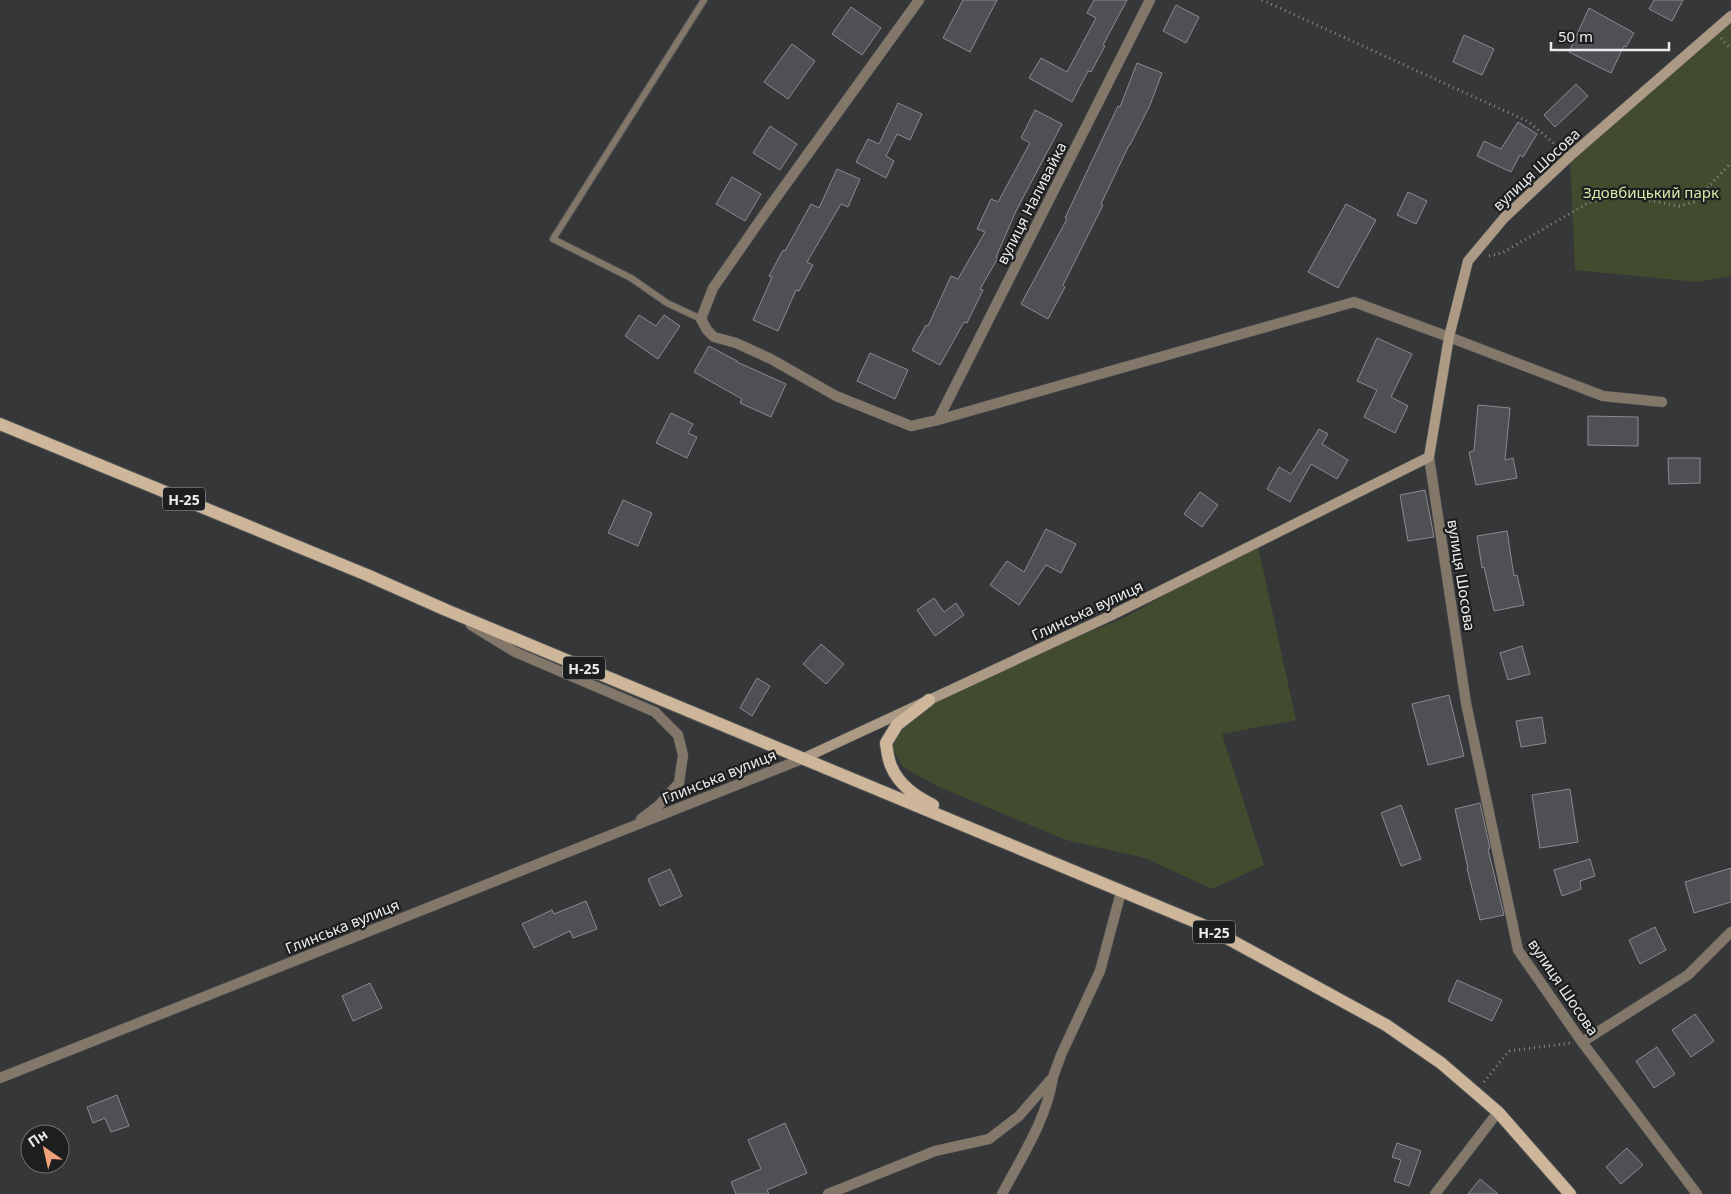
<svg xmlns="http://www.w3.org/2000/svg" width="1731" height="1194" font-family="'Noto Sans',sans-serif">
<rect width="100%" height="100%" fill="#353739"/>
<path fill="#434b2f" d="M1731,17V276L1697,282L1575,270L1570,156Z
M1257,542L1296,720L1222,734L1264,865L1212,889L1145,858L1066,840L937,786L903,767L894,751L891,743L896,718L980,677L1126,617Z"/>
<path fill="#4f5053" stroke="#898b8e" d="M963,0H997L970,52L943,38Z
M1094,0H1127L1103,45L1105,46L1091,72L1088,71L1072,102L1029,78L1041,58L1067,72L1096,18L1087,13Z
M1654,0H1683L1672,21L1649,9Z
M1176,5L1199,17L1186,43L1163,31Z
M851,7L881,28L862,55L832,34Z
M1589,8L1634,33L1626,47L1624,46L1611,73L1569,52Z
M1464,35L1494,49L1482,75L1453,62Z
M792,44L815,61L788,99L764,82Z
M1137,63L1162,73L1150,105L1130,145H1129L1101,204L1103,205L1063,285L1065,287L1048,319L1021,304L1067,219L1065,218L1118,106L1120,107Z
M1576,84L1588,96L1555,127L1544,115Z
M898,103L922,114L910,140L897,134L886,156L894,161L886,178L856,162L868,139L879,144Z
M1035,110L1062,124L1016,211L996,257L998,258L980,289L983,290L967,323L964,322L940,365L912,350L926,325L928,326L951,276L958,279L985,232L977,229L991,199L998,202L1030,143L1021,138Z
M1518,122L1537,134L1523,157L1520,155L1511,172L1477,156L1484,141L1501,149Z
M770,126L797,144L780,170L753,153Z
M837,169L860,179L848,207L841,204L807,262L813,265L799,291L796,290L778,331L753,320L772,277L769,276L783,250L785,251L811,204L819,208Z
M732,177L761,194L745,221L716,204Z
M1408,192L1427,201L1416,224L1397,215Z
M1346,204L1376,220L1338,288L1308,272Z
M639,315L656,326L664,315L680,326L658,359L625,336Z
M1377,338L1412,354L1391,397L1408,406L1395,433L1364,417L1377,390L1357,381Z
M709,346L737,361V362L786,384L771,417L740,403L742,399L694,372Z
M870,353L908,370L895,399L857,381Z
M1478,405L1510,408L1505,460L1513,458L1517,478L1476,485L1469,452L1474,451Z
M671,413L693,424L688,433L697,437L687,458L656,443Z
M1588,416L1638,417V446L1588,445Z
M1319,429L1328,434L1322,444L1348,460L1337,479L1311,464L1290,502L1267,489L1279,467L1291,474Z
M1668,458H1700V483L1669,484Z
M1425,490L1434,537L1408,541L1400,495Z
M1200,492L1218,505L1202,527L1184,514Z
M623,500L652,513L638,546L608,533Z
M1046,529L1076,544L1061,573L1046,565L1019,605L990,585L1007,561L1024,572Z
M1507,531L1514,576L1517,575L1524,605L1494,611L1484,567L1482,568L1477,536Z
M934,598L944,612L956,603L964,615L935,636L917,610Z
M821,644L844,664L826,684L803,664Z
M1522,646L1530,674L1508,680L1500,653Z
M757,678L770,686L752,716L740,708Z
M1449,695L1464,756L1428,765L1412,704Z
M1542,717L1546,743L1521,747L1516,721Z
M1570,789L1578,842L1540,848L1532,795Z
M1480,803L1490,848L1488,849L1504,915L1480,920L1467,868H1468L1455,809Z
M1401,805L1421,859L1401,866L1381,813Z
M1590,859L1595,876L1580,881L1581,889L1562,896L1554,870Z
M1731,868V902L1694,913L1685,882Z
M670,869L682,896L660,906L648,879Z
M586,901L597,929L573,938L570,931L534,948L522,924L552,910L554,914Z
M1655,927L1666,950L1640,964L1629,940Z
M1457,980L1502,1000L1492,1021L1448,1001Z
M370,983L382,1008L353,1021L342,996Z
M1695,1014L1714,1041L1691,1057L1672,1030Z
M1657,1047L1675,1074L1654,1088L1636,1061Z
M117,1095L129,1126L111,1132L105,1118L93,1123L87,1107Z
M785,1123L807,1173L767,1190L769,1194H736L731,1182L761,1169L748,1140Z
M1397,1143L1421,1151L1409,1186L1394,1181L1401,1160L1392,1157Z
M1627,1148L1643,1165L1621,1184L1606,1167Z
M1480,1179L1498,1194H1468Z"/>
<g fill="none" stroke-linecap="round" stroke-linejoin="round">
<defs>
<path id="service" d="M701,319L667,303L631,278L553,239L704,0"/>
<path id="minor" d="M919,0L768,209L713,288L701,319L707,330L714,337L736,343L771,359L836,396L911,426L938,420L1354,302L1449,337L1603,396L1662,402
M938,420L1150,0
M1429,457L1466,703L1518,950L1582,1042L1697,1194
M1582,1042L1688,975L1731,932
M828,1194L935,1151L989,1139L1019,1116L1053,1077L1061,1055L1100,971L1121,892
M1002,1194C1021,1158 1047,1119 1053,1077
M1435,1194L1498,1112"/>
<path id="tertiary" d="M471,625L515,652L655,712L678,735L683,755L679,783L658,806L641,819
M0,1078L802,759"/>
<path id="secondary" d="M802,759L1112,615L1429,457L1449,337L1468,261L1504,218L1570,156L1731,16"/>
<path id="primary" d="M0,424L367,575L446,610L1203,925L1386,1025L1441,1063L1498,1112L1570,1194
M929,700L897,725L886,743C887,750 888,759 891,766C899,785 915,796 933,805"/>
</defs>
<use href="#service" stroke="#525456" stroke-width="8"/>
<use href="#minor" stroke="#525456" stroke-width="11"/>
<use href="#tertiary" stroke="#525456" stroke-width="11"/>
<use href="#secondary" stroke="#525456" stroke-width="11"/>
<use href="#primary" stroke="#525456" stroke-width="14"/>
<path stroke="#898a8c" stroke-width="3" stroke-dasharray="1 4" stroke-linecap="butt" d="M1262,0L1529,122L1562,150
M1721,38L1731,49
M1489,256L1502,253L1588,203L1614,197L1648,200L1679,206L1694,202L1731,163
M1484,1082L1509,1051L1570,1043"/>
<use href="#service" stroke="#827769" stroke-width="6"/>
<use href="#minor" stroke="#827769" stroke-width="10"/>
<use href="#tertiary" stroke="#827769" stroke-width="10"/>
<use href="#secondary" stroke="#ac9a85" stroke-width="10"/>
<use href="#primary" stroke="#cdb699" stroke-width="12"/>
</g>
<g text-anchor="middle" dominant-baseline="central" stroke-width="4.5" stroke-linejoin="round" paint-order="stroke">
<g fill="#1d1e1f" stroke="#adaeb0" stroke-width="1">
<rect x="163" y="487.5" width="42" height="23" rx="4"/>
<rect x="563" y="656.5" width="42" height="23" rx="4"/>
<rect x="1193" y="920.5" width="42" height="23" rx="4"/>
</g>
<g font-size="14" font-weight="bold" fill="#ebecee">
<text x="184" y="499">Н-25</text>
<text x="584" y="668">Н-25</text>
<text x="1214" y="932">Н-25</text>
</g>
<g font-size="15" fill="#ebecee" stroke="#1d1e1f">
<text transform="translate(1536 169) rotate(-43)">вулиця Шосова</text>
<text transform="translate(1031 203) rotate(-63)">вулиця Наливайка</text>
<text transform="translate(1462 575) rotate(81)">вулиця Шосова</text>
<text transform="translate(1087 610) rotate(-25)">Глинська вулиця</text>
<text transform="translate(719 776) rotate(-22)">Глинська вулиця</text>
<text transform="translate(342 926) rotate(-22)">Глинська вулиця</text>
<text transform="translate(1564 987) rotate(56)">вулиця Шосова</text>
</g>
<g font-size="15" fill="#d5e8a8" stroke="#1d1e1f">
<text x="1651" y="192">Здовбицький парк</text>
</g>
</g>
<g transform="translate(45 1149) rotate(326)"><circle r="24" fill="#1d1e1f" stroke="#6f7072"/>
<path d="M0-4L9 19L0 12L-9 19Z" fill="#f0a279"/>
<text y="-8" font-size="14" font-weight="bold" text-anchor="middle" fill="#ebecee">Пн</text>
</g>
<path d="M1551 42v8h118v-8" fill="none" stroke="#ebecee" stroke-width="2.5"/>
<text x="1558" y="42" font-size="15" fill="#ebecee" stroke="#1d1e1f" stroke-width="4" paint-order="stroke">50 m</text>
</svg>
